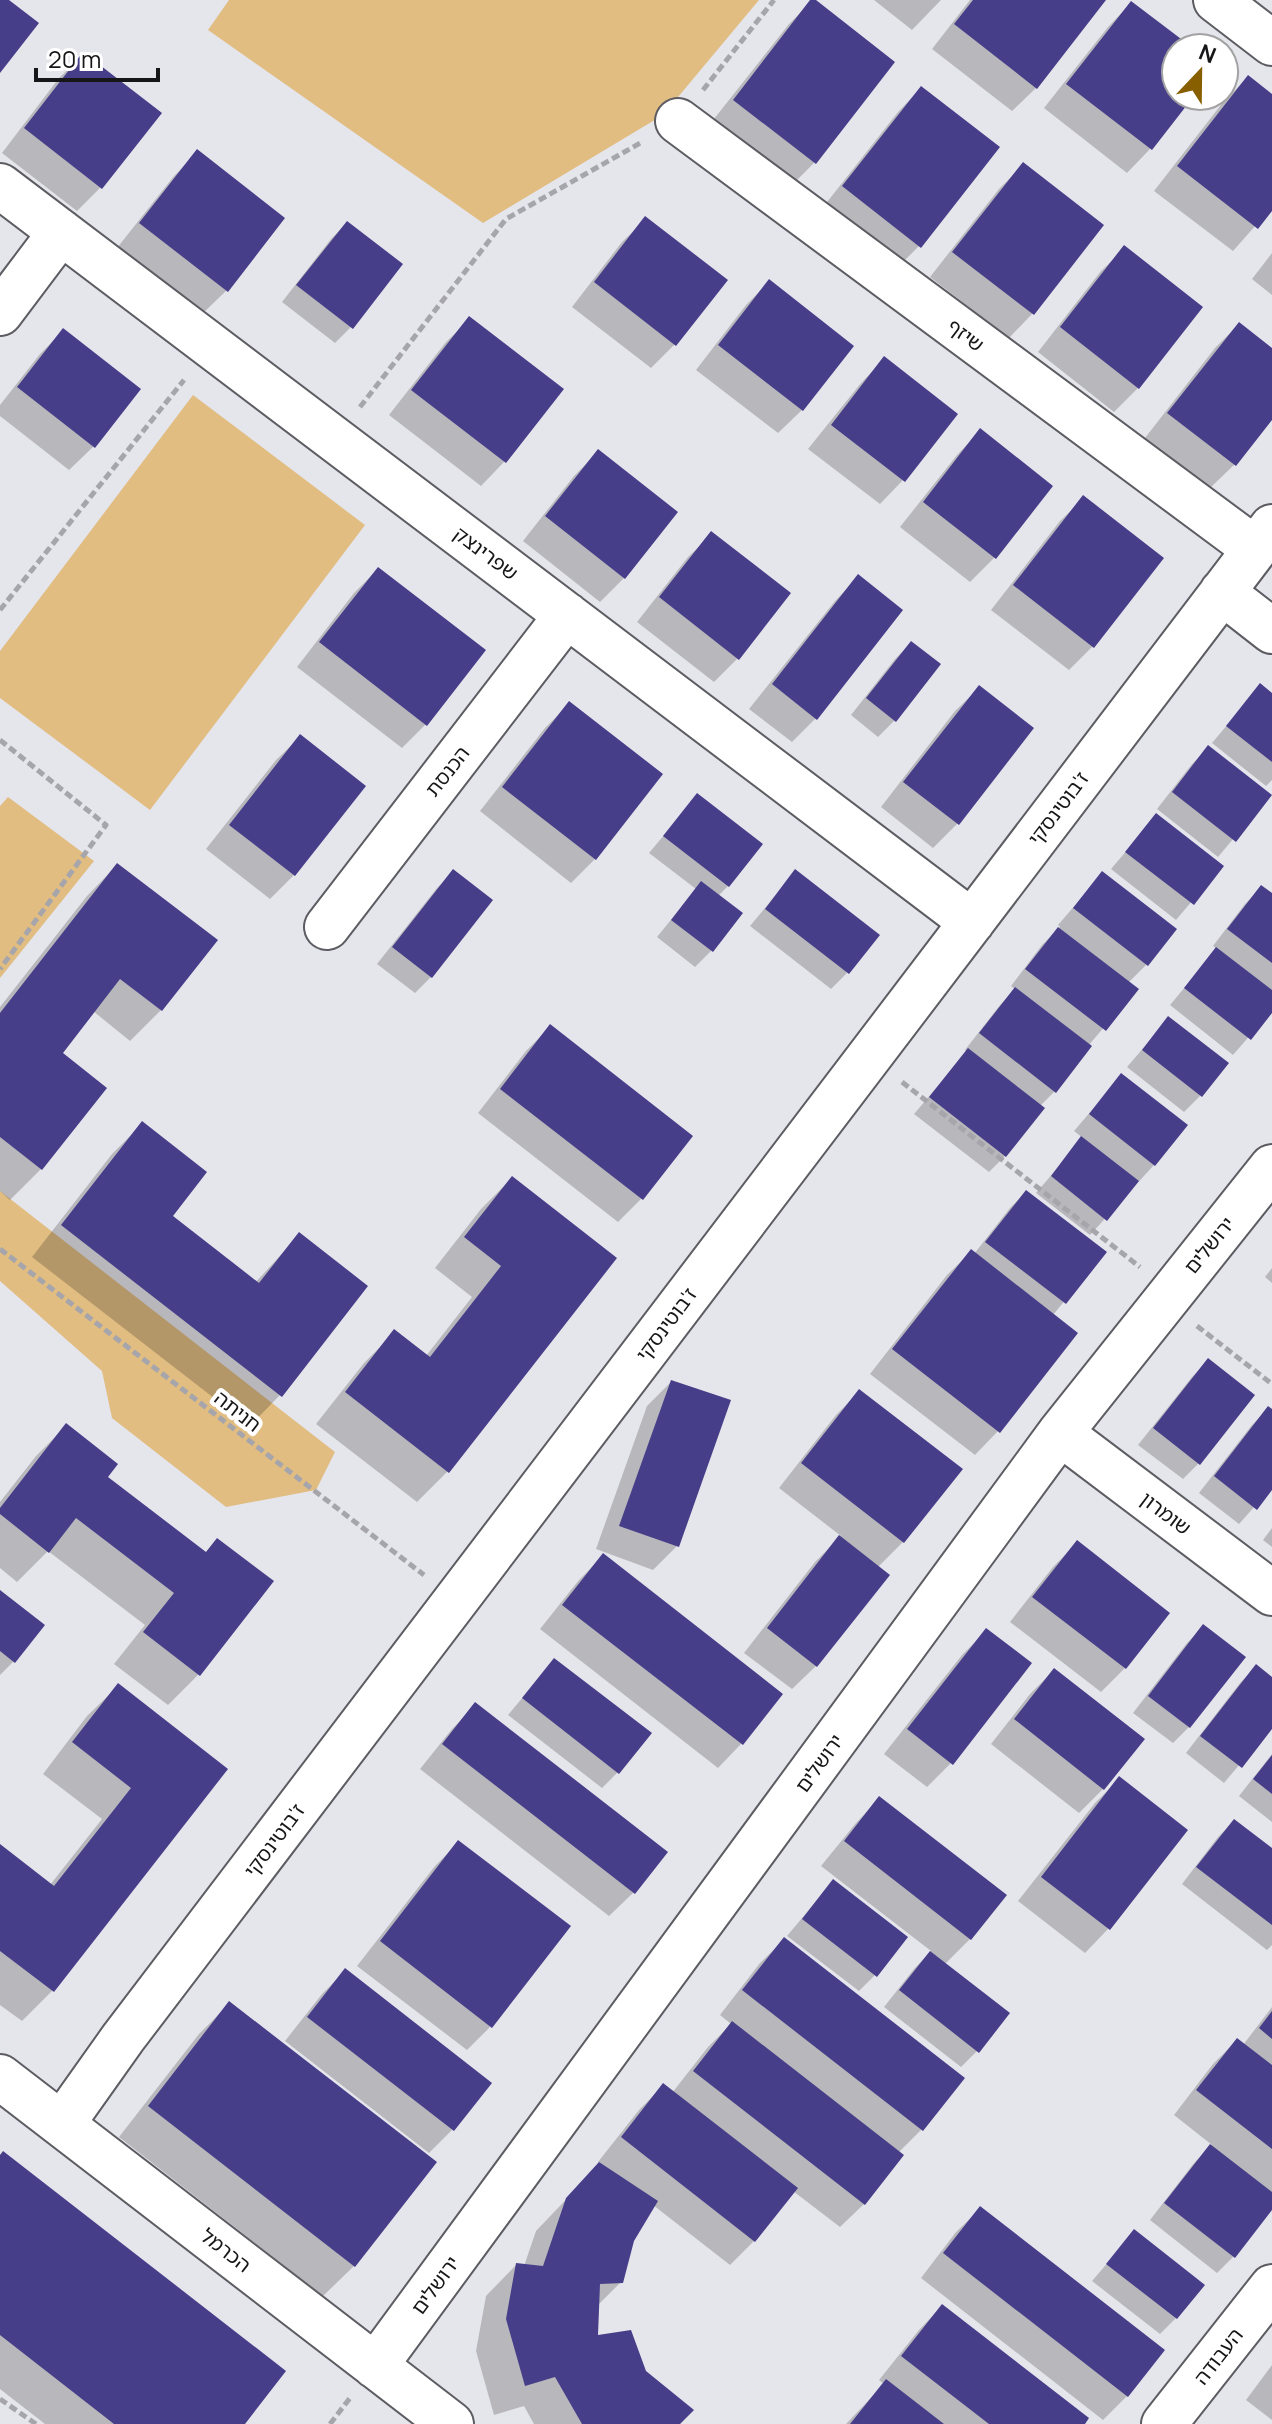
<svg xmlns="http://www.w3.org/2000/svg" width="1272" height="2424" font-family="Manrope,'Noto Sans Hebrew',sans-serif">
<rect width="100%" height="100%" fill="#e5e5ec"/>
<path fill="#e1bd82" d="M229,0H759L663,115L483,223L208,30Z
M193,395L365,525L150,810L0,698V651Z
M8,797L94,861L0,978V806Z
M0,1191L335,1452L316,1490L226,1507L112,1418L102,1371L0,1281Z"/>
<path fill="#0003" d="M813,0L814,163L791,186L710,124L789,24Z
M874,0H941L912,30Z
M970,0H1104L1036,88L1012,111L932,49Z
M1131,3L1189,48H1176V96H1192L1150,149L1127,173L1044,108L1108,27Z
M83,55L101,187L77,211L2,153L59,78Z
M1248,77L1272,96V207L1233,251L1154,191L1224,101Z
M921,88L919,246L895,270L820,211L898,112Z
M198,152L282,219L226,291L202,314L117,248L174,176Z
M1023,165L1102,226L1032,314L1009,338L930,277L999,189Z
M646,219L675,344L651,368L572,307L622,242Z
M347,223L351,327L335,343L282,302L331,239Z
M1125,248L1138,388L1114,412L1038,352L1101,271Z
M1272,253V295L1252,279Z
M769,282L802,410L778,433L696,370L746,305Z
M470,319L561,389L504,462L481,486L389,415L446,342Z
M1239,324L1272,350V417L1234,465L1210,488L1145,438L1215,348Z
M63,331L139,389L93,447L69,470L0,416V405L40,354Z
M884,359L903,480L880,504L808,449L861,383Z
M980,431L1050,486L994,558L970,582L900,527L957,455Z
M598,452L624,578L600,602L523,541L574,476Z
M1084,498L1093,646L1069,670L991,610L1060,521Z
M712,534L738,658L714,682L637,622L688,557Z
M378,569L426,724L402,748L297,667L354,593Z
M858,577L816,718L792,742L749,709L835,601Z
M911,643L938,665L894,721L878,737L851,715L895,659Z
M1260,686L1272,695V780L1266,786L1212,743Z
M979,688L1031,729L957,824L933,848L881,807L955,711Z
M569,704L595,859L571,883L480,811L545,728Z
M300,737L364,786L294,875L270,899L206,849L276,760Z
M1208,748L1269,796L1218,857L1157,809L1192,764Z
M697,796L728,886L718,896L711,951L695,967L657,937L696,889L649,853Z
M1156,816L1221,867L1176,920L1111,869Z
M117,865L161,1010L130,1041L93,1011L60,1054L41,1169L10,1200L0,1191V1007L87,896Z
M453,872L431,977L415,993L377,964L437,888Z
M795,872L847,973L831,989L750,926Z
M1102,874L1146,965L1128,983L1136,990L1088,1046L1055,1091L1040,1106L1005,1156L989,1172L914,1114L967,1052L965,1050L1000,1005L1015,989L1011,986L1042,945L1060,927L1058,925Z
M1261,888L1272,896V1010L1233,1055L1170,1005L1217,949L1213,946L1245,904Z
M1169,1018L1200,1096L1184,1112L1127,1067Z
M550,1027L642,1198L618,1222L478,1113L526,1051Z
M1121,1076L1154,1165L1090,1235L1036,1193L1083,1138L1074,1131Z
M143,1123L170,1216L255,1283L299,1235L280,1395L250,1426L32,1257L112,1154Z
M512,1178L614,1258L447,1472L417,1502L316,1424L364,1363L395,1332L426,1356L472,1297L435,1268L481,1209Z
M1026,1192L1104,1253L1053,1315L998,1431L975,1455L870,1374L947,1275L971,1252L974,1254L1010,1208Z
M1272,1268V1283L1265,1277Z
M1208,1361L1199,1463L1183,1479L1138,1445L1192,1377Z
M671,1382L677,1546L653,1570L596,1549L647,1406Z
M859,1392L903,1542L877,1568L816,1666L792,1689L744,1653L815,1562L841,1536L779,1488L836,1415Z
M1268,1409L1272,1412V1487L1239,1524L1199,1493L1252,1425Z
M66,1426L105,1477L205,1553L218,1540L271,1581L198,1675L168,1705L114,1664L145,1625L48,1551L17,1582L0,1568V1502L36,1456Z
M1272,1528V1547L1263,1540Z
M1077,1543L1167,1613L1125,1668L1101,1692L1010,1622L1053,1567Z
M603,1556L781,1694L741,1744L718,1768L540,1629L579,1580Z
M0,1593L14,1661L0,1675Z
M1203,1627L1189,1727L1173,1743L1133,1713L1187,1643Z
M986,1631L951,1763L927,1787L884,1754L962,1655Z
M554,1660L618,1772L602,1788L508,1715Z
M1256,1667L1272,1680V1726L1224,1783L1186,1753L1240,1683Z
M1054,1670L1103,1789L1079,1813L991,1744L1030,1694Z
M118,1686L225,1769L52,1991L22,2021L0,2005V1847L50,1885L102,1819L43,1774L87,1716Z
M476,1705L665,1852L633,1893L609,1916L420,1769L452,1729Z
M1272,1754V1822L1239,1796Z
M1119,1779L1185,1830L1108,1929L1085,1953L1018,1901L1095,1803Z
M879,1799L1004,1896L970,1939L944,1965L977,2051L961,2067L884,2007L914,1969L931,1951L821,1866L856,1823Z
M1234,1821L1272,1851V1945L1267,1950L1182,1884L1218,1837Z
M459,1842L490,2027L467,2050L357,1966L435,1866Z
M833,1881L875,1975L859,1991L787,1936Z
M784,1940L962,2078L921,2130L898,2153L864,2204L840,2227L793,2191L754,2241L730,2265L653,2205L632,2240L621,2282L597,2306L596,2337L644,2372L678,2424H534L524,2406L494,2415L476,2351L486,2296L516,2265L524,2266L536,2231L600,2164L598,2162L639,2110L663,2086L672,2093L708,2047L731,2024L720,2015L760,1963Z
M345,1971L453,2129L429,2153L285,2041L322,1994Z
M229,2004L354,2266L323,2296L119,2137L199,2034Z
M1272,2007V2207L1233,2257L1217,2273L1150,2220L1194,2163L1212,2145L1174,2115L1213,2064L1237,2040L1243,2045Z
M0,2157L242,2424H45L0,2389Z
M980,2209L1127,2396L1103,2420L921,2278L956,2232Z
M1134,2232L1176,2318L1160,2334L1092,2281Z
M942,2306L1082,2424H846L884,2384L879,2380L919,2330Z
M1272,2365V2420L1246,2400Z"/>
<path fill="#463e89" d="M0,0H9L39,23L0,73Z
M810,0H816L895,62L816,164L733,100Z
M973,0H1106L1037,89L954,24Z
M1131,1L1193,48H1176V96H1194L1152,150L1066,84Z
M83,52L162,113L102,189L24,128Z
M1248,75L1272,94V211L1258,229L1177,166Z
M921,86L1000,147L921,248L842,186Z
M197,149L285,218L228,292L139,223Z
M1023,162L1104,225L1034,315L952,252Z
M645,216L728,280L676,346L594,282Z
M347,221L403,264L353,329L296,285Z
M1124,245L1203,307L1139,389L1060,327Z
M769,279L854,346L803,411L718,345Z
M469,316L564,389L506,463L411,390Z
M1239,322L1272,348V420L1236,466L1167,413Z
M63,328L141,389L95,448L17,387Z
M884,356L958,414L905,482L831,425Z
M980,428L1053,486L996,559L923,502Z
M598,449L678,512L625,579L545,516Z
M1083,495L1164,558L1094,648L1013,585Z
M711,531L791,593L739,660L659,597Z
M378,567L486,650L427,726L319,642Z
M858,574L903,610L817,720L772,684Z
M911,641L941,664L896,722L866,698Z
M1260,683L1272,693V762L1226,726Z
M979,685L1034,728L959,825L903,782Z
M569,701L663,774L596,860L502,787Z
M300,734L366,786L295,876L229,825Z
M1208,745L1272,795L1236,842L1172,792Z
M697,793L763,844L729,887L663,836Z
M1156,813L1224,866L1194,905L1125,852Z
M117,863L218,940L162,1011L120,979L63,1053L107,1088L42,1170L0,1137V1013Z
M453,869L493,900L432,978L392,947Z
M795,869L880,935L849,974L765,909Z
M1102,871L1177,929L1148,966L1073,908Z
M701,881L743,913L713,952L671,920Z
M1261,885L1272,893V963L1227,929Z
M1058,927L1139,989L1106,1031L1025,969Z
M1216,947L1272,990V1013L1251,1040L1184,988Z
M1015,987L1092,1046L1056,1093L979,1033Z
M1168,1016L1229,1063L1202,1097L1142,1050Z
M550,1024L693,1136L643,1200L500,1089Z
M968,1048L1045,1108L1006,1157L929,1097Z
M1121,1073L1188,1125L1155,1166L1089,1114Z
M142,1121L207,1172L173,1216L259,1283L299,1232L368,1286L282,1397L61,1225Z
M1081,1136L1139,1181L1107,1221L1051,1176Z
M512,1176L617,1258L449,1473L345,1392L394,1329L430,1357L501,1266L464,1237Z
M1026,1190L1107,1252L1066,1304L985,1242Z
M971,1249L1078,1333L1000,1433L892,1349Z
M1208,1358L1255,1395L1200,1465L1153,1428Z
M671,1380L731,1400L679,1547L619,1526Z
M859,1389L963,1469L904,1543L801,1463Z
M1268,1406L1272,1409V1490L1257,1510L1214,1476Z
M66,1423L118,1464L108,1477L206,1552L217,1538L274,1581L200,1676L143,1632L174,1593L76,1518L49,1553L0,1514V1508Z
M839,1535L890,1575L817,1667L767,1628Z
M1077,1540L1170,1613L1126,1669L1032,1597Z
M603,1553L783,1694L743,1745L562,1605Z
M0,1590L45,1625L15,1663L0,1651Z
M1203,1624L1246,1657L1190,1728L1148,1696Z
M986,1628L1032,1663L953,1765L907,1729Z
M554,1658L652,1733L619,1774L522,1698Z
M1256,1664L1272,1677V1729L1242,1768L1200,1736Z
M1054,1668L1145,1739L1104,1790L1014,1719Z
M118,1683L228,1769L54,1992L0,1951V1844L54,1886L131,1788L72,1742Z
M475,1702L668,1852L635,1894L442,1744Z
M1272,1755V1794L1253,1779Z
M1119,1776L1188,1830L1110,1930L1041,1877Z
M879,1796L1007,1895L971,1940L844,1841Z
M1234,1819L1272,1848V1925L1196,1867Z
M458,1840L571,1926L492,2028L380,1941Z
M833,1879L908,1937L877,1977L802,1919Z
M784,1937L965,2078L923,2131L742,1990Z
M930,1951L1010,2013L979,2053L899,1990Z
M345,1968L492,2083L454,2131L307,2017Z
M229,2001L437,2162L355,2267L148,2106Z
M1272,2011V2039L1259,2028Z
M732,2021L904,2155L865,2205L693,2071Z
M1237,2038L1272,2065V2149L1196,2090Z
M663,2083L798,2188L755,2242L621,2137Z
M1210,2144L1272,2192V2210L1235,2258L1164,2203Z
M3,2151L286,2371L245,2424H114L0,2335V2155Z
M599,2162L658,2201L634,2241L623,2283L600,2284L598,2335L631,2330L646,2371L694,2410L680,2424H582L555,2377L525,2386L506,2319L516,2263L543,2266L566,2198Z
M980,2206L1165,2350L1128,2397L943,2253Z
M1134,2229L1205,2285L1177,2319L1106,2264Z
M942,2304L1089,2418L1085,2424H989L901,2356Z
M886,2379L944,2424H850Z"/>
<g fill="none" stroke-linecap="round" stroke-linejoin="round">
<defs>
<path id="minor" d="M1216,0L1272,43
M678,121L1255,549
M0,186L972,922
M0,313L61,232
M1222,592L1272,631
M327,927L567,615
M1060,1433L1272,1593
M0,2077L451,2424
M62,2124L123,2038L1272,527
M375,2366L1060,1433L1272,1167
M1164,2424L1272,2287"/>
</defs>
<use href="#minor" stroke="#5c5c62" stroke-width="48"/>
<path stroke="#a5a5ab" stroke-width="5" stroke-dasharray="8 4" stroke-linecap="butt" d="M703,90L774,0
M360,407L506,219L642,142
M0,610L184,380
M0,740L106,825L0,969
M902,1082L1140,1267
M0,1249L424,1575
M1197,1326L1272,1384
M0,2399L36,2424
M330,2424L350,2398"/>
<use href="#minor" stroke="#fff" stroke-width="44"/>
</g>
<g text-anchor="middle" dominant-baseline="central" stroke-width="8" stroke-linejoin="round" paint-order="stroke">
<g font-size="20" fill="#161618" stroke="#fff">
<text transform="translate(966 335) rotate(37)">שיזף</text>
<text transform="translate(486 553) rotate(37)">שפרינצק</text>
<text transform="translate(447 771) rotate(-52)">הכנסת</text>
<text transform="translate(1058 808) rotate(-53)">ז'בוטינסקי</text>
<text transform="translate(1209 1245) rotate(-51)">ירושלים</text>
<text transform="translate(666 1324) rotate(-53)">ז'בוטינסקי</text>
<text transform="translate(238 1411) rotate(38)">חניתה</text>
<text transform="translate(1166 1513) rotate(37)">שומרון</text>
<text transform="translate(819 1763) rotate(-54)">ירושלים</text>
<text transform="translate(274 1840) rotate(-53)">ז'בוטינסקי</text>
<text transform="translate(226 2250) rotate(38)">הכרמל</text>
<text transform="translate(435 2285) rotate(-54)">ירושלים</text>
<text transform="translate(1218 2356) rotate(-52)">העבודה</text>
</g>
</g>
<g transform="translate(1200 72) rotate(22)"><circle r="38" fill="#ffffff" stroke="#a2a2a3" stroke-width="2"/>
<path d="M0-6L14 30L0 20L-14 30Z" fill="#885f00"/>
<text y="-12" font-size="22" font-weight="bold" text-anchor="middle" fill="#161618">N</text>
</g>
<path d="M36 68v12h122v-12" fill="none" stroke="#161618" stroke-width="4"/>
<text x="48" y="68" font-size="24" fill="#161618" stroke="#ffffff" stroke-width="6" paint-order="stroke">20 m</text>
</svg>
